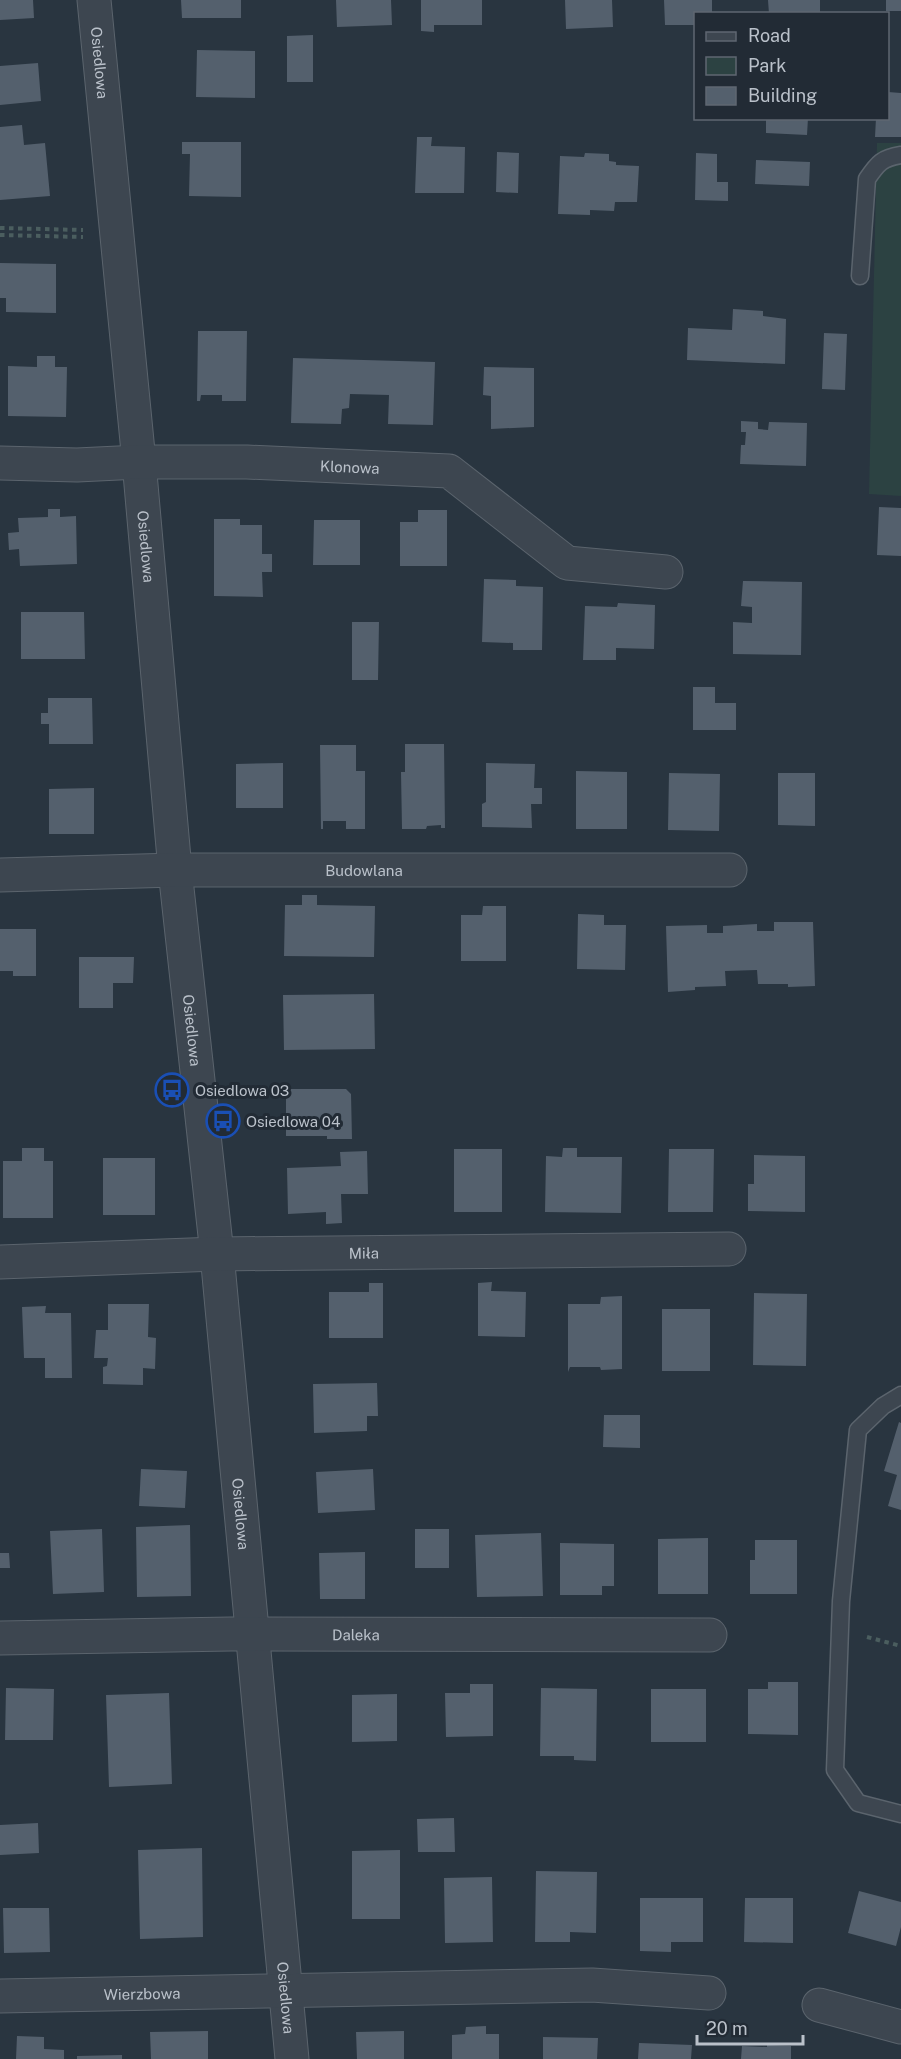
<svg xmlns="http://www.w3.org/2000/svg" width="901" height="2059" font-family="'Public Sans',sans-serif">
<rect width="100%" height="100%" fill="#293540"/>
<path fill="#2c4242" d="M877,143H901V496L869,494Z"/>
<path fill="#54606d" d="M0,0H33L34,18L0,20Z
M181,0H241V18H182Z
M336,0H391L392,25L337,27Z
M421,0H482V25H434V32L421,31Z
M565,0H612L613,27L566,29Z
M664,0H712V14H696V25H665Z
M768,0H820V14H769Z
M886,0H901V11H886Z
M313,35V82H287V36Z
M197,50L255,51V98L196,97Z
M38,63L41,101L0,105V66Z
M888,92L901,93V137H875L876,118H888Z
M766,118H808L807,135L766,133Z
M22,125L24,145L45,143L50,196L0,200V127Z
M417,137H432L431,146L465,147L464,193H415Z
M182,142H241V197L189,196L190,154H182Z
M497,152L519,153L518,193L496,192Z
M585,153L609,154V161L616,162V165L639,166L637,202H615L614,211L590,210V215L558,214L560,156L584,157Z
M696,153L717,154V182H728V201L695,200Z
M756,160L810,162L809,186L755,184Z
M0,263L56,264V313L6,312V298H0Z
M733,309L763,311V316L786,319L785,364L687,360L688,328L732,330Z
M198,331H247L246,401H222V395H201L200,401H197Z
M824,333L847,334L845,390L822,389Z
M37,356H55V367H67L66,417L8,416V366L37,367Z
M293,358L435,362L433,425L388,424L389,395L350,394L349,408L342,409L341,424L291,423Z
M484,367L534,368V427L491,429V396L483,395Z
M741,421L758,422V429L768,430L769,422L807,423L806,466L740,464L741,445H745L746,432H741Z
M879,507L901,508V556L877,555Z
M48,509H60V517L76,516L77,564L20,566L19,549L9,550L8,533L19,532L18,518L48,517Z
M418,510H447V566H400V522H418Z
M214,519H240V525H262V554H272V572H262L263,597L214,596Z
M314,520H360V565H313Z
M484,579L516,580V586L543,587L542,650H513V643L482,642Z
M743,581L802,582L801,655L733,654V622L752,623V607L741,606Z
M618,603L655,605L654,649L616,648V660H583L585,606L617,607Z
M21,612H84L85,659H21Z
M352,622H379L378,680H352Z
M693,687H715V703H736V730H693Z
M48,698H92L93,744H49V724H41V713H48Z
M405,744H444L445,828H441V825L427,826L426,829H402L401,772H405Z
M320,745H356V771H365V829H346V821H323V829H321Z
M283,763V808H236V764Z
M486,763L535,764L534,788H542V804H531L532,828L482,827V804L486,802Z
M576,771L627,772V829H576Z
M669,773L720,774L719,831L668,830Z
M778,773H815V826L778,825Z
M94,788V834H49V789Z
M302,895H317V905L375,906L374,957L284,956L285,905H302Z
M483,906H506V961H461V915H482Z
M578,914L604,915V925H626L625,970L577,969Z
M774,922H813L815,986L788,987V984H758L757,970L725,971L726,986L695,987V990L668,992L666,926L707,925V933H723V926L757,924V931H774Z
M0,929H36V976H13V971H0Z
M79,957H134L133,983H113V1008H79Z
M374,994L375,1049L284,1050L283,995Z
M286,1089H346L351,1094L352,1139H327V1136H286Z
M22,1148H44V1161H53V1218H3V1161H22Z
M563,1148H577V1157H622L621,1213L545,1212L546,1156L562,1157Z
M454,1149H502V1212H454Z
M669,1149H714L713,1212H668Z
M367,1151L368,1194H341L342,1223L326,1224V1212L288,1214L287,1168L341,1166L340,1152Z
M754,1155L805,1156V1212L748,1211V1184H754Z
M103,1158H155V1215H103Z
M492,1282L491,1291L526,1292L525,1337L478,1336V1283Z
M369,1283H383V1338H329V1292H369Z
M754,1293L807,1294L806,1366L753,1365Z
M622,1296V1369L601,1370L600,1367H570L568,1372V1304H600L601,1297Z
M108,1304H149L148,1337L156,1338L155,1369L143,1368V1385L103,1384V1367L107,1366L108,1358H94L96,1330H108Z
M46,1306L45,1313H71L72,1378H45V1358H24L22,1307Z
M662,1309H710V1371H662Z
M377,1383L378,1416H367V1431L314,1433L313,1384Z
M604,1415H640V1448L603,1447Z
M899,1422L901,1423V1510L888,1506L897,1475L884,1471Z
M141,1469L187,1471L185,1508L139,1506Z
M373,1469L375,1510L318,1513L316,1472Z
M190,1525L191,1596L137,1597L136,1527Z
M102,1529L104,1592L53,1594L50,1531Z
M415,1529H449V1568H415Z
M541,1533L543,1596L477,1597L475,1535Z
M708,1538V1594H658V1539Z
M755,1540H797V1594H750V1560H755Z
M560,1543L614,1544V1586H602V1595H560Z
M365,1552V1599H320L319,1553Z
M0,1553H9L10,1568H0Z
M768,1682H798V1735L748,1734V1689H768Z
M470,1684H493V1736L446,1737L445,1693H470Z
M6,1688L54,1689L53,1740H5Z
M541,1688L597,1689L596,1761L574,1760V1756H540Z
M651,1689H706V1742H651Z
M169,1693L172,1784L109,1787L106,1695Z
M397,1694V1741L352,1742V1695Z
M454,1818L455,1852H418L417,1819Z
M38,1823L39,1853L0,1855V1825Z
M202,1848L203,1937L140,1939L138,1850Z
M400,1850V1919H352V1851Z
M536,1871L597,1872L596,1933L570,1932V1942H535Z
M492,1877L493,1942L445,1943L444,1878Z
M859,1891L901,1902V1927L896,1946L848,1933Z
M640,1898H703V1942H671V1952L640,1951Z
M745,1898H793V1943L744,1942Z
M3,1908H49L50,1952L4,1953Z
M486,2026V2034H499V2059H452V2035L465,2034L466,2027Z
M208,2031V2059H151L150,2032Z
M404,2031V2059H357L356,2032Z
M17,2036L44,2037V2049L64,2050V2059H16Z
M543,2037L598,2038L597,2059H543Z
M639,2043L692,2045L691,2059H638Z
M767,2045L791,2046V2059H741L742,2046L767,2047Z
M122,2055V2059H77V2056Z"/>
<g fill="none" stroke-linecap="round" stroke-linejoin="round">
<defs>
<path id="lane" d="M860,276L867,179C878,163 882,158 901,155
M901,1395L883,1406L858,1430L841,1601L835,1770L858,1803L901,1814"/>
<g id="street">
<path id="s1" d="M94,0L139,462L175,870L217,1254L292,2059"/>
<path id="s2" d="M0,463L77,465L139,462H247L449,471L567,563L666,572"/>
<path id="s3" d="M0,875L175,870H730"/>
<path id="s4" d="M0,1262L217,1254L729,1249"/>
<path id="s5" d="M0,1638L231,1634L710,1635"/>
<path id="s6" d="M0,1996L592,1985L709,1993"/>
<path d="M819,2005L901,2027"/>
</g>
</defs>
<use href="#lane" stroke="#5b646d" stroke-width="19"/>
<use href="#street" stroke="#5b646d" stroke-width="35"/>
<path stroke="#4b5e5f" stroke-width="4" stroke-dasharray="4.5 4.5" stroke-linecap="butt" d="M0,228L83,230
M0,235L83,237
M867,1637L901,1646"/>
<use href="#lane" stroke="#3d4650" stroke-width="16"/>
<use href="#street" stroke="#3d4650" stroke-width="33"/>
</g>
<defs>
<symbol id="bus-ring" viewBox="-11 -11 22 22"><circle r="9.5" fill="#222b35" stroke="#1a4fb4" stroke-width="1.5"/><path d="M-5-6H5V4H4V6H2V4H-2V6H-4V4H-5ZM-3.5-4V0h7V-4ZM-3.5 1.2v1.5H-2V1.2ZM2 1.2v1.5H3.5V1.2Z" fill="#1a4fb4"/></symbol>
</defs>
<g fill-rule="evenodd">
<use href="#bus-ring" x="153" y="1071" width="38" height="38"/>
<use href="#bus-ring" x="204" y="1102" width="38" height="38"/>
</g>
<g text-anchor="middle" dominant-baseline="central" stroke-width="6" stroke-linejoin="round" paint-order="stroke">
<g font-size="15" fill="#bac1ca" stroke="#222b35">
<text stroke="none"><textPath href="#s1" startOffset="63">Osiedlowa</textPath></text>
<text stroke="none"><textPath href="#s2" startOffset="350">Klonowa</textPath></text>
<text stroke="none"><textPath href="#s1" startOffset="549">Osiedlowa</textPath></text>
<text stroke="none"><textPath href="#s3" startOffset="364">Budowlana</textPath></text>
<text stroke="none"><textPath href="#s1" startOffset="1035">Osiedlowa</textPath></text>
<text stroke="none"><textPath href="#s4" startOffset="364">Miła</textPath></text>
<text stroke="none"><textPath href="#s1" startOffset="1521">Osiedlowa</textPath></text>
<text stroke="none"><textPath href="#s5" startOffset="356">Daleka</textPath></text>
<text stroke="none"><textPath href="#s6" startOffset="142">Wierzbowa</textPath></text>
<text stroke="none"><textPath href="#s1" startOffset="2007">Osiedlowa</textPath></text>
</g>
<g font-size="15" fill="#bac1ca" stroke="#222b35" text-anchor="start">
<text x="195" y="1090">Osiedlowa 03</text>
<text x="246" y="1121">Osiedlowa 04</text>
</g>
</g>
<rect x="694" y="12" width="195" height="108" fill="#222b35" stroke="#5f6771" stroke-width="1.5"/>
<rect x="706" y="32" width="30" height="9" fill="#3d4650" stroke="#5f6771" stroke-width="1.5"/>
<text x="748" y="42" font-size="18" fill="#bac1ca">Road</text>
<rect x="706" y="57" width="30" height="18" fill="#2c4242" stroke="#5f6771" stroke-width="1.5"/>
<text x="748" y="72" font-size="18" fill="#bac1ca">Park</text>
<rect x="706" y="87" width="30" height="18" fill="#54606d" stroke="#5f6771" stroke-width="1.5"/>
<text x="748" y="102" font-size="18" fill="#bac1ca">Building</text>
<path d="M697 2035v9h106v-9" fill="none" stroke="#bac1ca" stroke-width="3"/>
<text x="706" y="2035" font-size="18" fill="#bac1ca" stroke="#222b35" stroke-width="4.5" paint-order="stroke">20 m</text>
</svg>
